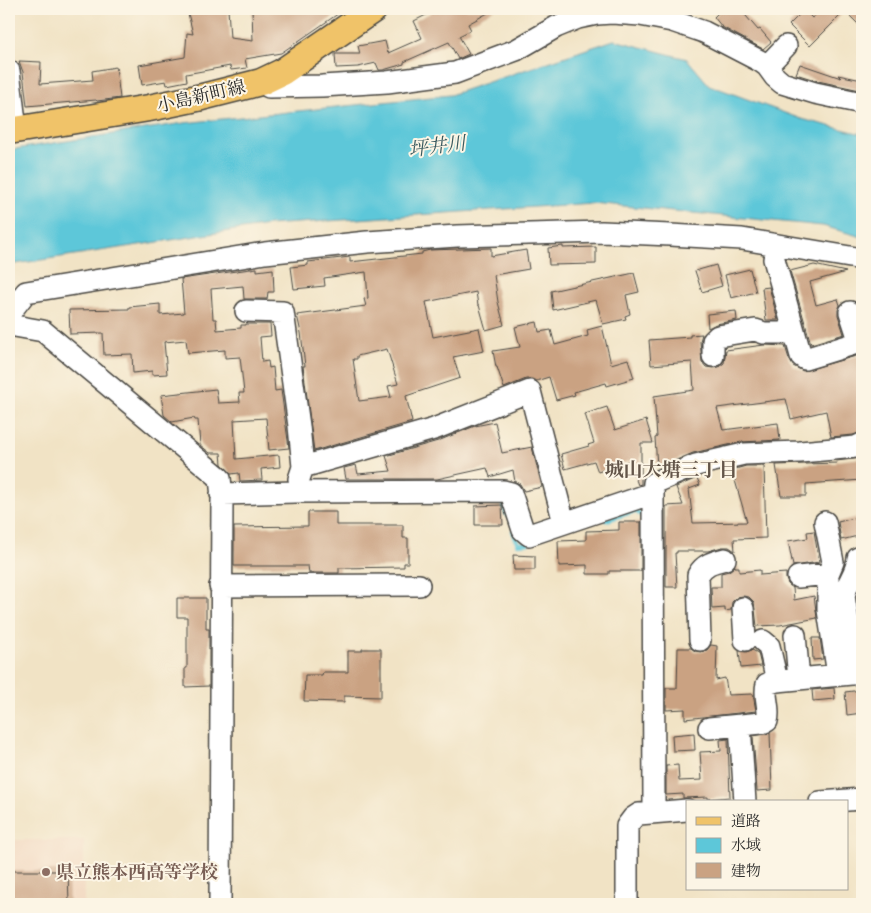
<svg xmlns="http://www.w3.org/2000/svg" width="871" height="913" font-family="'IM FELL Great Primer','Noto Serif JP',serif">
<rect width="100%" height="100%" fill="#fcf5e5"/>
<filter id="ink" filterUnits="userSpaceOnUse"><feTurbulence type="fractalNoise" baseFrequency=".02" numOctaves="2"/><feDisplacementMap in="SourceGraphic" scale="10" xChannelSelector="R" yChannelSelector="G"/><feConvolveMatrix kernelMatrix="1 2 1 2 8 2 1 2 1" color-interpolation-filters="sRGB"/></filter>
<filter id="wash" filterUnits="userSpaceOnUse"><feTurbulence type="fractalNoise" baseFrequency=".0096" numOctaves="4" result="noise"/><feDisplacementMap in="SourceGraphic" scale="20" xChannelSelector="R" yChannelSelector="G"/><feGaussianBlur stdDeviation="1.12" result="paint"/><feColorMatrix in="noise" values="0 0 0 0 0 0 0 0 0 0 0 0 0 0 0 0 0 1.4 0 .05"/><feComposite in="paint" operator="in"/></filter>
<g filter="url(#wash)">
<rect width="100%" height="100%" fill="#f1e3c5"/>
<path fill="#f1d5bd" d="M9,840H84V904H9Z"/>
<path fill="#5dc7d9" stroke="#447982" d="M614,40L687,59L709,85L801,119L862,134V237L823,226L594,203L268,225L9,265V150L184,123L450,95Z"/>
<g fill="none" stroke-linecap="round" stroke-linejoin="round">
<path stroke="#5dc7d9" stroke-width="4.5" d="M499,498H501L507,515
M606,520L635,511L644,517V521
M513,531L518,544L529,543"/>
</g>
<g id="blocks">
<path fill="#caa282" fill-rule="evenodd" d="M187,9H228L230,38L253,41L252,9H345L281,53L245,59L247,68L231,70L230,66L186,74L187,81L167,85L166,81L142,85L139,65L185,57L187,33L193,34Z
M430,9H495L468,24L471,30L459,36L469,54L458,59L449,42L404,62V64L383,70H379L376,63L358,67L336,68L335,54H360L358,46L385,41L388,53L422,38L414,21L432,12Z
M722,9H740L758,30L760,29L771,42L763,49L722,27L714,17Z
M822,9H862V28L845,11L810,46L789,25L804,10L812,18Z
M19,61L41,62L40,84L93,80L92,71L116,67L120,98L97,101L96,100L27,106L23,72Z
M800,64L841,78L838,75L862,80L860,90L818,81L796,74Z
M563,246V248L596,247V264L549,265L548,248Z
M491,248V256L526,250L529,269L494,275L498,302L504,325L486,330L479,305H478L476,292L426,302L433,337L479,328L484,351L453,357L460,378L406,396L412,422L314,451L303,366H305L301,333L297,315L366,306L364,299L368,298L366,272L324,278L325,286L294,289L291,267L308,265V262L350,257V262L422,254V252L430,250ZM387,349L398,384L388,386L391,397L359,401L353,359H357V356Z
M716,265L722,286L702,292L695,271Z
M814,265L846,272L810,282L816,305L838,299L840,305L838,310V315L844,334L811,344L790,271Z
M257,268V271L273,269L274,292H268L267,299H244L243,286L211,289L213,319H216L217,330L241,328V325H246V324H270L271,336L260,337L262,362L268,361L269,368L273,367L275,391L281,390L289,448L269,450L266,418L234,420L236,459L279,455L280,467L261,469L262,480L240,481L239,473L231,474L222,464L221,453H210L200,445L198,420H195L194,418L172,422L164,415L161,395L216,389L218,403L240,402L239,393H244L240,357L225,358V350L188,353L186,340L164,342L167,374L152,375V371L133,373L132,354L104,355L103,333L70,334L69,310L129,309V307L160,304V315L184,313L181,279Z
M750,269L756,292L731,298L725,275Z
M634,273L639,292L626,295L630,314L625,316L626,319L603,324L596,300L553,310L551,291Z
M769,287L778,320H766L762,288Z
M736,311L737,320L716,324L708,328L707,314Z
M537,322L539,332L551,330L555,345L588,336L587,330L602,326L611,364L628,359L634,378L607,386L606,383L574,392L575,395L556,400L549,377L536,381L532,379H526L504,388L497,367H496L493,351L520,347L515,327Z
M702,334L700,341L702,362L706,367L713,368L719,367L724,363L726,350L764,345L785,346L789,359L793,366L803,371L856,356L862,357V432L853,435L831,437L826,411L791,419L786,399L717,408L723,430L778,423L780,440L741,442L693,453L667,464L657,466L655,438L657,437L654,396L694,390L692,362L651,365L649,340L690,337V335Z
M607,407L615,430L646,420L653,443H641V484L638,485L629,461L598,472L594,461L565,469L561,454L589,446L588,445L594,443L585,414Z
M495,422L502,453L532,447L542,487L524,491L520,484L515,482L513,470L490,477L487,468L437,479H346L344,468L356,465L358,474L391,471L386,456L438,441L475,426Z
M862,458V480L806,484V496H781L776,465L837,463L836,461Z
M746,466H764L766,538L734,539L735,551L729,547H722L708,551H677V553H675L677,587H666V506L683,505L676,487L697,478L700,485L689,489L693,523L747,522L732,470Z
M502,505L503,525H475V506Z
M308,512H336V525H403V538H408V563H404V567L339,568V573H309L308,566H234V527L308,526Z
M862,516V535L841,540L838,522Z
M619,522H641V571H609V574H587V565L559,566L558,541L586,540V531L619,530Z
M814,531L819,562L793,566L788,541L808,538L807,532Z
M513,555L535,556V570H514Z
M735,566V567H739V572L760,570V575L786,573V579L788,584L793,588L794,600L814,596L817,618L780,625L757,626L754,602L749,597L743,596L737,597L732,602L731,610L725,611V608L712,609L711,587H721V573L729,571Z
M177,598H206V629H209V686L185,687V668H187V617H177Z
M812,638H820L823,659L813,660Z
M711,645L717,646L716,680L725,678L728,695L753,694L756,711L685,719V709L666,710V688H677L678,648H691L695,651L701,652L707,650Z
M362,649H381V697L344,696V702L304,701L305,675H322L323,672H348V651H362Z
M752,650L758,653L761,666L741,668L739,651L746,652Z
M834,688L835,699L813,701L812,690Z
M862,690V713L847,715L845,692Z
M694,733L695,750L673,751L672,735Z
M770,733L772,790L757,791L753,736Z
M728,739L730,797L708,799V797L683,798V794L666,795V766L678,765L679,781L702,780L700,752L721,751L720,740Z
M9,871H68L69,904H9Z"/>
</g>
</g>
<g filter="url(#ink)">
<use href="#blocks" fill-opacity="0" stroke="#494742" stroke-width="1"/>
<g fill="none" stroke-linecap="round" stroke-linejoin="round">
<defs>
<path id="minor" d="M767,66L786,46
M9,71L16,130
M261,82L269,87L322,86L387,82L455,73L516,50L556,27L578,18L597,14L612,13L640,15L672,21L704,32L760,61L767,66L775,77L782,83L815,93L862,103
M774,259L801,356L805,359L857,343L862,345
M246,311L283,312L299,426L303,467L299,479
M850,312L860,343
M9,314L26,292L265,253L367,242L457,236L602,232L670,235L742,239L862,259
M9,325L43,331L220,478L222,497L220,904
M713,356V341L718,336L755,330L764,333H794
M303,467L434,429L530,391L564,523
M653,493L654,483L696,465L744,454L800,452L856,447L862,444
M221,494L296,492L503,491L511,493L523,530L529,535L653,493L654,812
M825,522L833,562L828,574V610L838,675
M798,577L828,574
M220,586L419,585
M743,608L745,640
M795,635L799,679
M700,640L698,575C704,564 713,562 725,559
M763,641L769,646L777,681L862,673
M856,673L844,596C847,582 857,573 858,558
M740,725L745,802
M709,728L762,723L767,721C771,709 763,696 767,684L777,681
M820,802L862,799
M627,904V826L633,818L639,814L687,810"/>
<path id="major" d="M9,131L149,108L202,97L261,82L282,72L374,9"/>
</defs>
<use href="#minor" stroke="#494742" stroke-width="24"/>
<use href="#major" stroke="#494742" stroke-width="29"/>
<use href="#minor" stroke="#fff" stroke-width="21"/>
<use href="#major" stroke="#f0c369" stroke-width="26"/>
</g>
</g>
<circle fill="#8d6e63" stroke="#fcf5e5" stroke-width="2" cx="46" cy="872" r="5"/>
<g text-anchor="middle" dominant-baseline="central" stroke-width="4" stroke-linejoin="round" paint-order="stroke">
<g font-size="18" fill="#2b2b2b" stroke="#fcf5e5">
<text transform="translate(201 96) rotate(-13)">小島新町線</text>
</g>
<g font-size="18" font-weight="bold" fill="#785e54" stroke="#fcf5e5" text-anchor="start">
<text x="56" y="872">県立熊本西高等学校</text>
</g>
<g font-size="19" font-style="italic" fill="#3a5a5f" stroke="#fcf5e5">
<text transform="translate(437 146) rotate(-7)">坪井川</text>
</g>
<g font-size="19" font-weight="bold" fill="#635549" stroke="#fcf5e5">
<text x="671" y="469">城山大塘三丁目</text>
</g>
</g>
<rect width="871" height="913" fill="none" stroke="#fcf5e5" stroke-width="30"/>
<rect x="686" y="800" width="162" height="90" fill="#fcf5e5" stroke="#a8a49b"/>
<rect x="696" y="817" width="25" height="8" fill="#f0c369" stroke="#a8a49b"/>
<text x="731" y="826" font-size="15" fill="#2b2b2b">道路</text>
<rect x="696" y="838" width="25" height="15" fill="#5dc7d9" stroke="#a8a49b"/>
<text x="731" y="850" font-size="15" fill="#2b2b2b">水域</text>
<rect x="696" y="863" width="25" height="15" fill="#caa282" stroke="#a8a49b"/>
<text x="731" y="876" font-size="15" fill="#2b2b2b">建物</text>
</svg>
